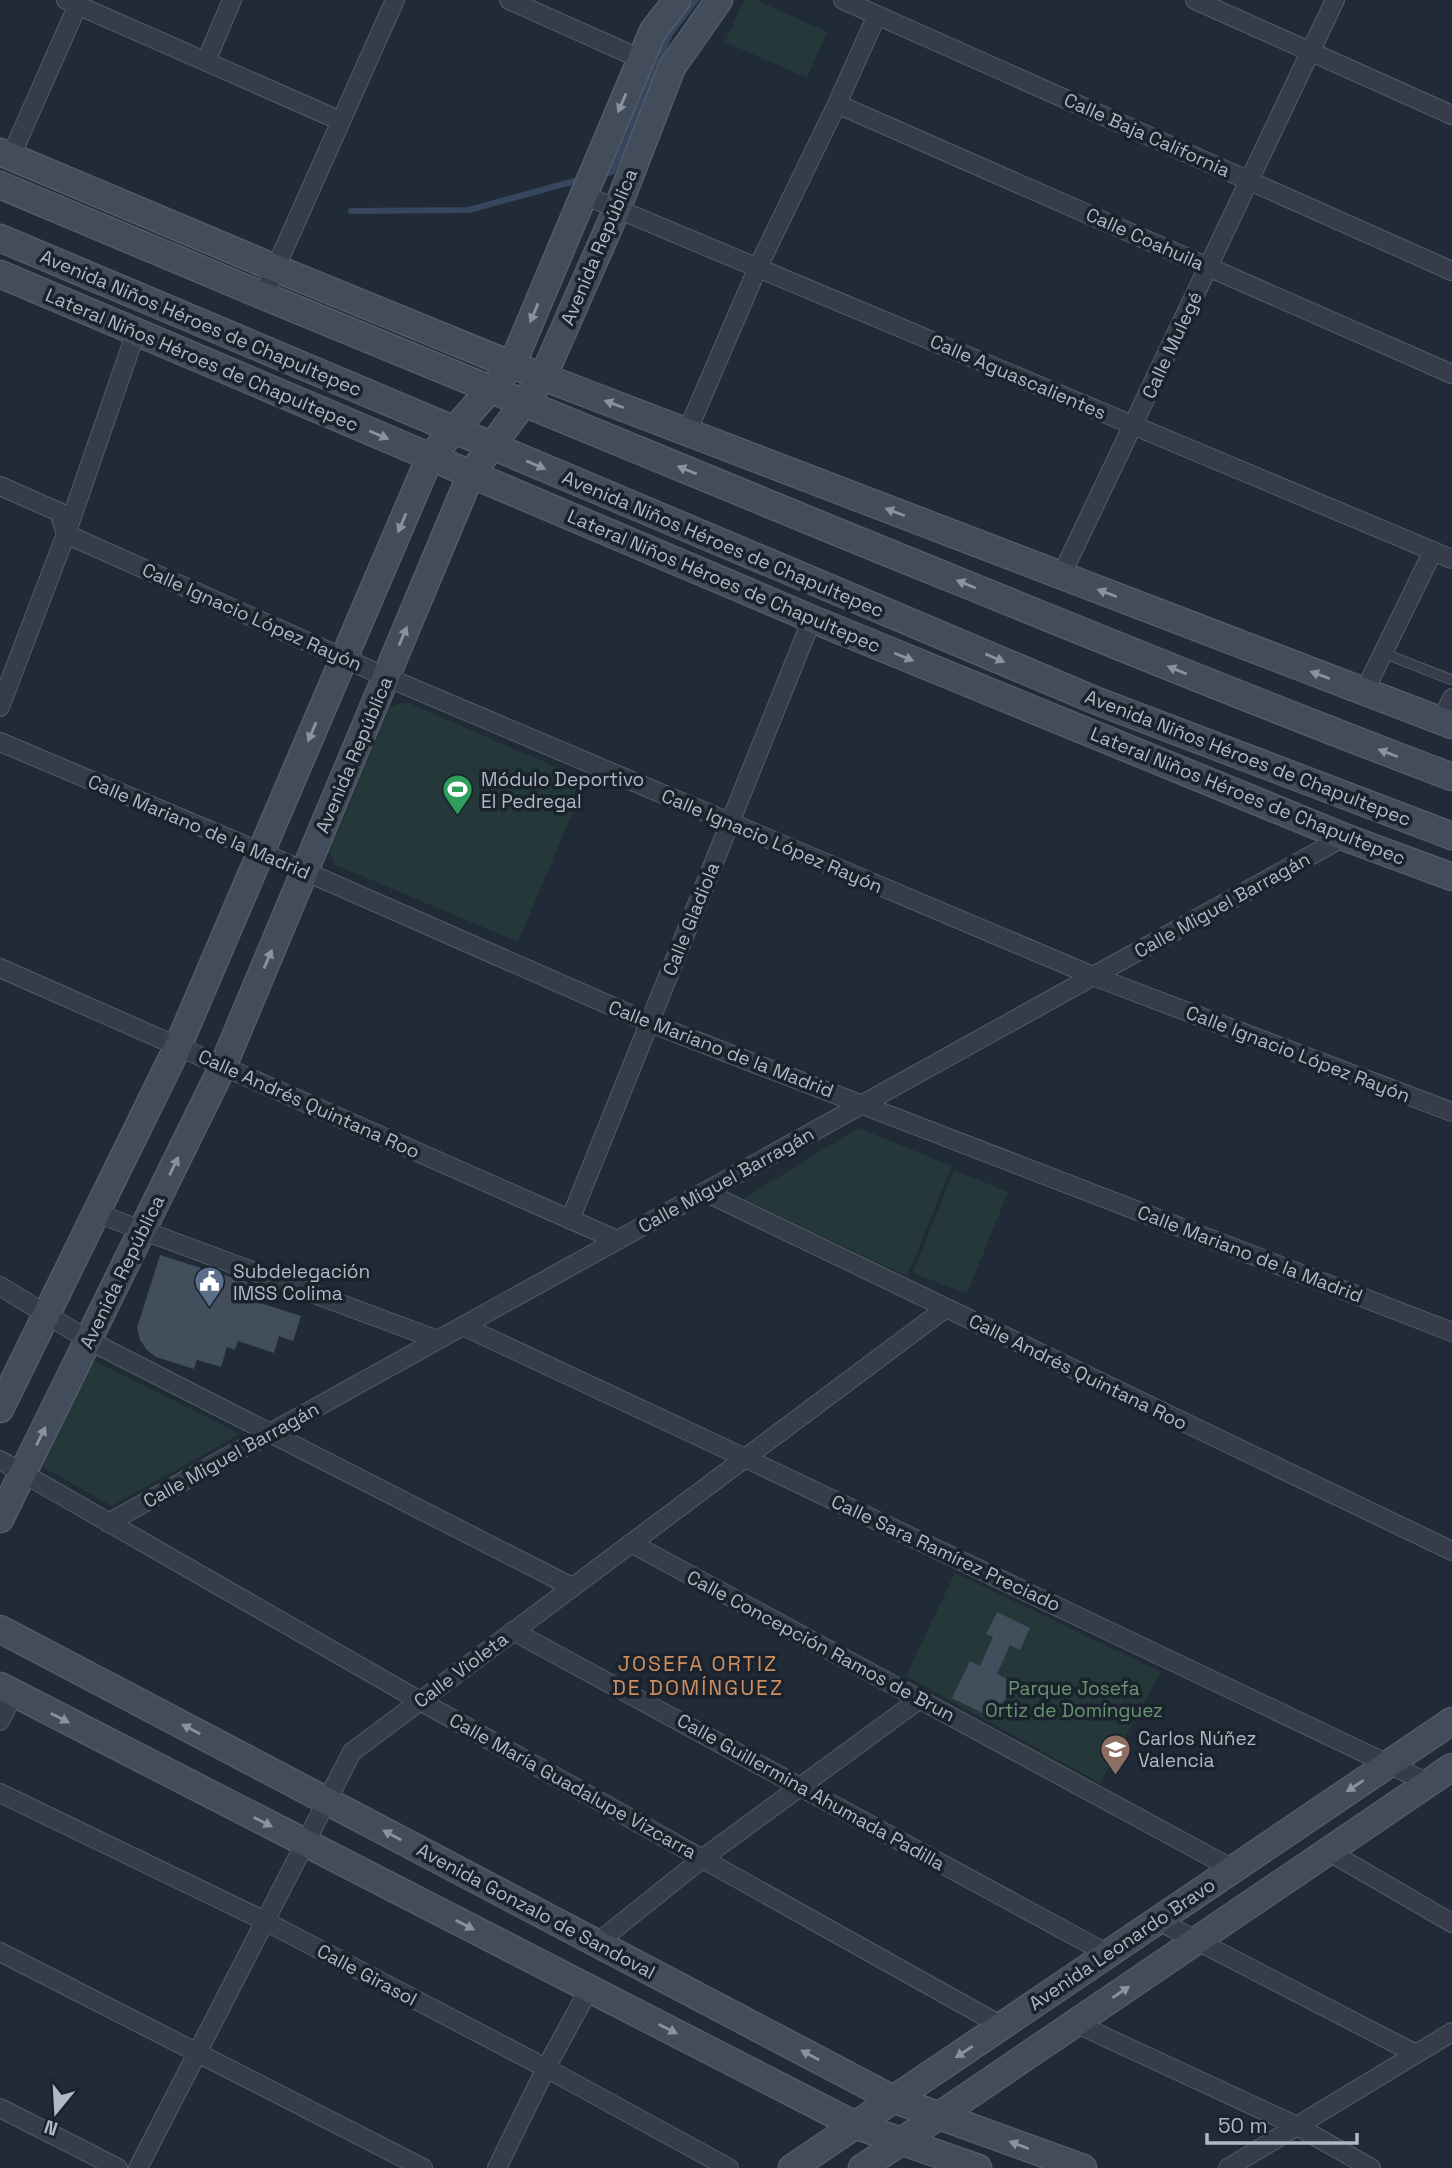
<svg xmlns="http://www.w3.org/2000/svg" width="1452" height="2168" font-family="'Space Grotesk',sans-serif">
<rect width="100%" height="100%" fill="#212b37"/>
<path fill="#243839" d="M744,0H756L827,32L807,78L725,42Z
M406,702L586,780L518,942L336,865L329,853L390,707Z
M858,1128L952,1166L907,1276L743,1199Z
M954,1170L1008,1192L967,1294L913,1273Z
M93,1360L240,1434L112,1506L41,1466Z
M955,1573L1161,1672L1100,1783L906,1676Z"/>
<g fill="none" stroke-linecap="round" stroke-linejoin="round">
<path stroke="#35465e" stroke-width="6" d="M605,174L612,172L670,34L696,0
M351,211L469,210L578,180"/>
</g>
<path fill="#424e5c" d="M160,1255L259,1286L254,1301L301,1316L293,1341L279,1336L274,1353L238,1341L235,1350L227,1347L221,1367L197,1360L194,1369L156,1357L147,1350L140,1340L137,1328Z
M997,1612L1030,1628L1020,1650L1010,1645L997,1674L1013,1682L995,1719L952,1698L970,1661L980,1666L993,1637L986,1634Z"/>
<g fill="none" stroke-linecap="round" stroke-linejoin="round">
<defs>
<path id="lane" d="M1383,653L1452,680"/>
<path id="street" d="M66,0L341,121
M509,0L641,59
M843,0L1452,271
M1195,0L1452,115
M206,61L232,0
M837,104L1452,374
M11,156L80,0
M584,195L1452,559
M263,296L395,0
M687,432L758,267L837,104L877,15
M0,486L59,512L66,534L386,677L1093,976L1452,1112
M1061,576L1335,0
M1364,692L1433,551
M0,707L66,534L136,332
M1441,721L1452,698
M0,742L261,852L650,1023L1452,1332
M0,968L617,1240
M705,1192L1452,1551
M96,1213L438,1340
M570,1220L812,619
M0,1286L88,1340L572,1587
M463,1326L745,1458L1428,1783
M0,1460L420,1701L1002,2026
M108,1523L1344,837
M631,1543L1233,1869
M513,1631L1108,1954
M0,1721L14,1694
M0,1793L265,1921L546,2068L729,2168
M1328,1851L1452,1923
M1157,1920L1416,2054
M597,1943L703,1858L920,1699
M0,1952L423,2168
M1075,2023L1297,2126L1371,2168
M0,2108L118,2168
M138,2168L352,1752L946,1308
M497,2168L546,2068L589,1989
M1228,2168L1452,2032"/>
<path id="secondary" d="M0,152L275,268L512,365L1452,725
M0,185C283,305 567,422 852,538C1052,619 1251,701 1452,777
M0,238L1097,701L1452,836
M0,274L812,619L1344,837L1452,877
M0,1409L178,1046L430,457L512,365L653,31L677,0
M0,1519L223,1066L471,474L543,377L617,209L672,67L719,0
M0,1629L893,2099L1083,2168
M0,1686L855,2125L978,2168
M792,2168L1452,1721
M862,2168L1452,1767"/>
</defs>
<use href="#lane" stroke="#525b66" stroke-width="11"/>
<use href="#street" stroke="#525b66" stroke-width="20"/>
<use href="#secondary" stroke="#525b66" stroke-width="29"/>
<use href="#lane" stroke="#353d48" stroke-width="9"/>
<use href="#street" stroke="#353d48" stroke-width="18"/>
<use href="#secondary" stroke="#434c5b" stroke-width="26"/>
</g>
<defs><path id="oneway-solid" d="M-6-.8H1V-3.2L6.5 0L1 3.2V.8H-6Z" transform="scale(1.75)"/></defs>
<g fill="#89929f">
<use href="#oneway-solid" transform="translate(622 103) rotate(113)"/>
<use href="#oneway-solid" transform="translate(534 313) rotate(113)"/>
<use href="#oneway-solid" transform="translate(614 404) rotate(-159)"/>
<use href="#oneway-solid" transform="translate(379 435) rotate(23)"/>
<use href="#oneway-solid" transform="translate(536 465) rotate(23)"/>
<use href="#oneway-solid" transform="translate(687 470) rotate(-158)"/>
<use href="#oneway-solid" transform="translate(895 512) rotate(-159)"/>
<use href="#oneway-solid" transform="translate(402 523) rotate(113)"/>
<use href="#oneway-solid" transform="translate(966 584) rotate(-158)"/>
<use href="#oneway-solid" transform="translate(1107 593) rotate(-159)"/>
<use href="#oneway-solid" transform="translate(403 636) rotate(-67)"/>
<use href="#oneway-solid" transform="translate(904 657) rotate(22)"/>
<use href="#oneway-solid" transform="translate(995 658) rotate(23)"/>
<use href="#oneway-solid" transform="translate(1177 670) rotate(-158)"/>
<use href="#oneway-solid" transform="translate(1320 675) rotate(-159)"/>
<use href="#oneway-solid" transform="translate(312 732) rotate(113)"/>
<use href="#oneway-solid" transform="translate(1388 753) rotate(-159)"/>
<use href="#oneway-solid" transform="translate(268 959) rotate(-67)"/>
<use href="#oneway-solid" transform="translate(174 1166) rotate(-64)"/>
<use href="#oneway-solid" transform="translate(41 1436) rotate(-64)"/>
<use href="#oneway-solid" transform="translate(60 1718) rotate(27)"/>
<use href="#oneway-solid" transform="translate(191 1729) rotate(-152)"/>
<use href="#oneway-solid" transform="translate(1355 1786) rotate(146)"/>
<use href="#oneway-solid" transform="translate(263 1822) rotate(27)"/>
<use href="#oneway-solid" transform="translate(392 1835) rotate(-152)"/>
<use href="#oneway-solid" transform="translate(465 1925) rotate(27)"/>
<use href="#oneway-solid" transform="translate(1121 1992) rotate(-34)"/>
<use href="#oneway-solid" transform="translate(668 2029) rotate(27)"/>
<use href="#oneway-solid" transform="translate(964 2052) rotate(146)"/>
<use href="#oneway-solid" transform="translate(810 2055) rotate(-152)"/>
<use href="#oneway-solid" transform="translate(1019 2145) rotate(-159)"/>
</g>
<defs>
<symbol id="stadium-pin" viewBox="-11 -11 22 30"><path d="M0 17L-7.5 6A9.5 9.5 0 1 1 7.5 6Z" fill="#2e9e5b" stroke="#1a222c"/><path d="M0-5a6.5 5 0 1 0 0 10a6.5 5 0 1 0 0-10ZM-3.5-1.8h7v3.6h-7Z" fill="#fff"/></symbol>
<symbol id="civic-pin" viewBox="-11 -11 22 30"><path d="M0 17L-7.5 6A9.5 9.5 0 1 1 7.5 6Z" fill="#5c6f8a" stroke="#1a222c"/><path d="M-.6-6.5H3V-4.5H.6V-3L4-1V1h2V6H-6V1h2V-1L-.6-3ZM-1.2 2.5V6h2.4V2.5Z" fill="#fff"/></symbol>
<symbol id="school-pin" viewBox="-11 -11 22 30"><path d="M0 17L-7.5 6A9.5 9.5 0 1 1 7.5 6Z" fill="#8d6e63" stroke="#1a222c"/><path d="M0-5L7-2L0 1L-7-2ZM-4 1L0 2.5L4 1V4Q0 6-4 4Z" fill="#fff"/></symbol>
</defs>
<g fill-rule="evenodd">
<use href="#stadium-pin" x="440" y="772" width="35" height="47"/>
<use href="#civic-pin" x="192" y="1264" width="35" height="47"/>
<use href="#school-pin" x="1098" y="1732" width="35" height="47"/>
</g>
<g text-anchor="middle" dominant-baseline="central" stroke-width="7" stroke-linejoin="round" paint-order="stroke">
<g font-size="19" fill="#afb8c4" stroke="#1a222c">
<text transform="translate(1147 135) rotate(24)">Calle Baja California</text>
<text transform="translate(1145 239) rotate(24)">Calle Coahuila</text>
<text transform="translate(599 247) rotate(-67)">Avenida República</text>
<text transform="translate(201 323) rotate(23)">Avenida Niños Héroes de Chapultepec</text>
<text transform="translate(1172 345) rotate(-65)">Calle Mulegé</text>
<text transform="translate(202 360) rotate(23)">Lateral Niños Héroes de Chapultepec</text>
<text transform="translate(1018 377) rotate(23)">Calle Aguascalientes</text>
<text transform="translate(723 544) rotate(23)">Avenida Niños Héroes de Chapultepec</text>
<text transform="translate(724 581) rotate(23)">Lateral Niños Héroes de Chapultepec</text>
<text transform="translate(252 617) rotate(24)">Calle Ignacio López Rayón</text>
<text transform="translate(354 755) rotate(-67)">Avenida República</text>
<text transform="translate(1248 758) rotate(21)">Avenida Niños Héroes de Chapultepec</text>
<text transform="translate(1248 796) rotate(22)">Lateral Niños Héroes de Chapultepec</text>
<text transform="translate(199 827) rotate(23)">Calle Mariano de la Madrid</text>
<text transform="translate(772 841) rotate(23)">Calle Ignacio López Rayón</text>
<text transform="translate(1222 905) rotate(-29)">Calle Miguel Barragán</text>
<text transform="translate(691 919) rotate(-68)">Calle Gladiola</text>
<text transform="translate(721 1049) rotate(21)">Calle Mariano de la Madrid</text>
<text transform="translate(1298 1054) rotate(21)">Calle Ignacio López Rayón</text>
<text transform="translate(309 1104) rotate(24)">Calle Andrés Quintana Roo</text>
<text transform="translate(726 1180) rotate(-29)">Calle Miguel Barragán</text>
<text transform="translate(1250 1254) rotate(21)">Calle Mariano de la Madrid</text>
<text transform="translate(122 1272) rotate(-64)">Avenida República</text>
<text transform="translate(1078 1372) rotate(26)">Calle Andrés Quintana Roo</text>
<text transform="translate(231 1455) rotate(-29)">Calle Miguel Barragán</text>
<text transform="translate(946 1553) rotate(25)">Calle Sara Ramírez Preciado</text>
<text transform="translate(821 1646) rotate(28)">Calle Concepción Ramos de Brun</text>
<text transform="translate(461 1670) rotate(-37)">Calle Violeta</text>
<text transform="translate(573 1786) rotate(29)">Calle María Guadalupe Vizcarra</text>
<text transform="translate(811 1792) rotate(29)">Calle Guillermina Ahumada Padilla</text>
<text transform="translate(536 1911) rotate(28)">Avenida Gonzalo de Sandoval</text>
<text transform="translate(1122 1944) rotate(-34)">Avenida Leonardo Bravo</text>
<text transform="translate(367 1975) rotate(28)">Calle Girasol</text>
</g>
<g font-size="19" fill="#afb8c4" stroke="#1a222c" text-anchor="start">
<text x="481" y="779">Módulo Deportivo<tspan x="481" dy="22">El Pedregal</tspan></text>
<text x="233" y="1271">Subdelegación<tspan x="233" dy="22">IMSS Colima</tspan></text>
<text x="1138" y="1738">Carlos Núñez<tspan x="1138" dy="22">Valencia</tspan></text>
</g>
<g font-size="19" fill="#689471" stroke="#1a222c">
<text x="1074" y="1688">Parque Josefa<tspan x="1074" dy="22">Ortiz de Domínguez</tspan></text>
</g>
<g font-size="21" letter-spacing="2" fill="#cf8f5f" stroke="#1a222c">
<text x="698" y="1663">JOSEFA ORTIZ<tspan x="698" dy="24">DE DOMÍNGUEZ</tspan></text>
</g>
</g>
<g transform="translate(56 2112) rotate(198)" stroke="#1a222c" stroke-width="5" paint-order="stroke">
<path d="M0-5L12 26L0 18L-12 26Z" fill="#afb8c4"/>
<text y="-10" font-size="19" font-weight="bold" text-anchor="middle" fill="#afb8c4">N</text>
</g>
<path d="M1207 2133v10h150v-10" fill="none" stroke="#afb8c4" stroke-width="3.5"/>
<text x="1218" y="2133" font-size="21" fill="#afb8c4" stroke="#1a222c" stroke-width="5" paint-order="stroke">50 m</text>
</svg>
